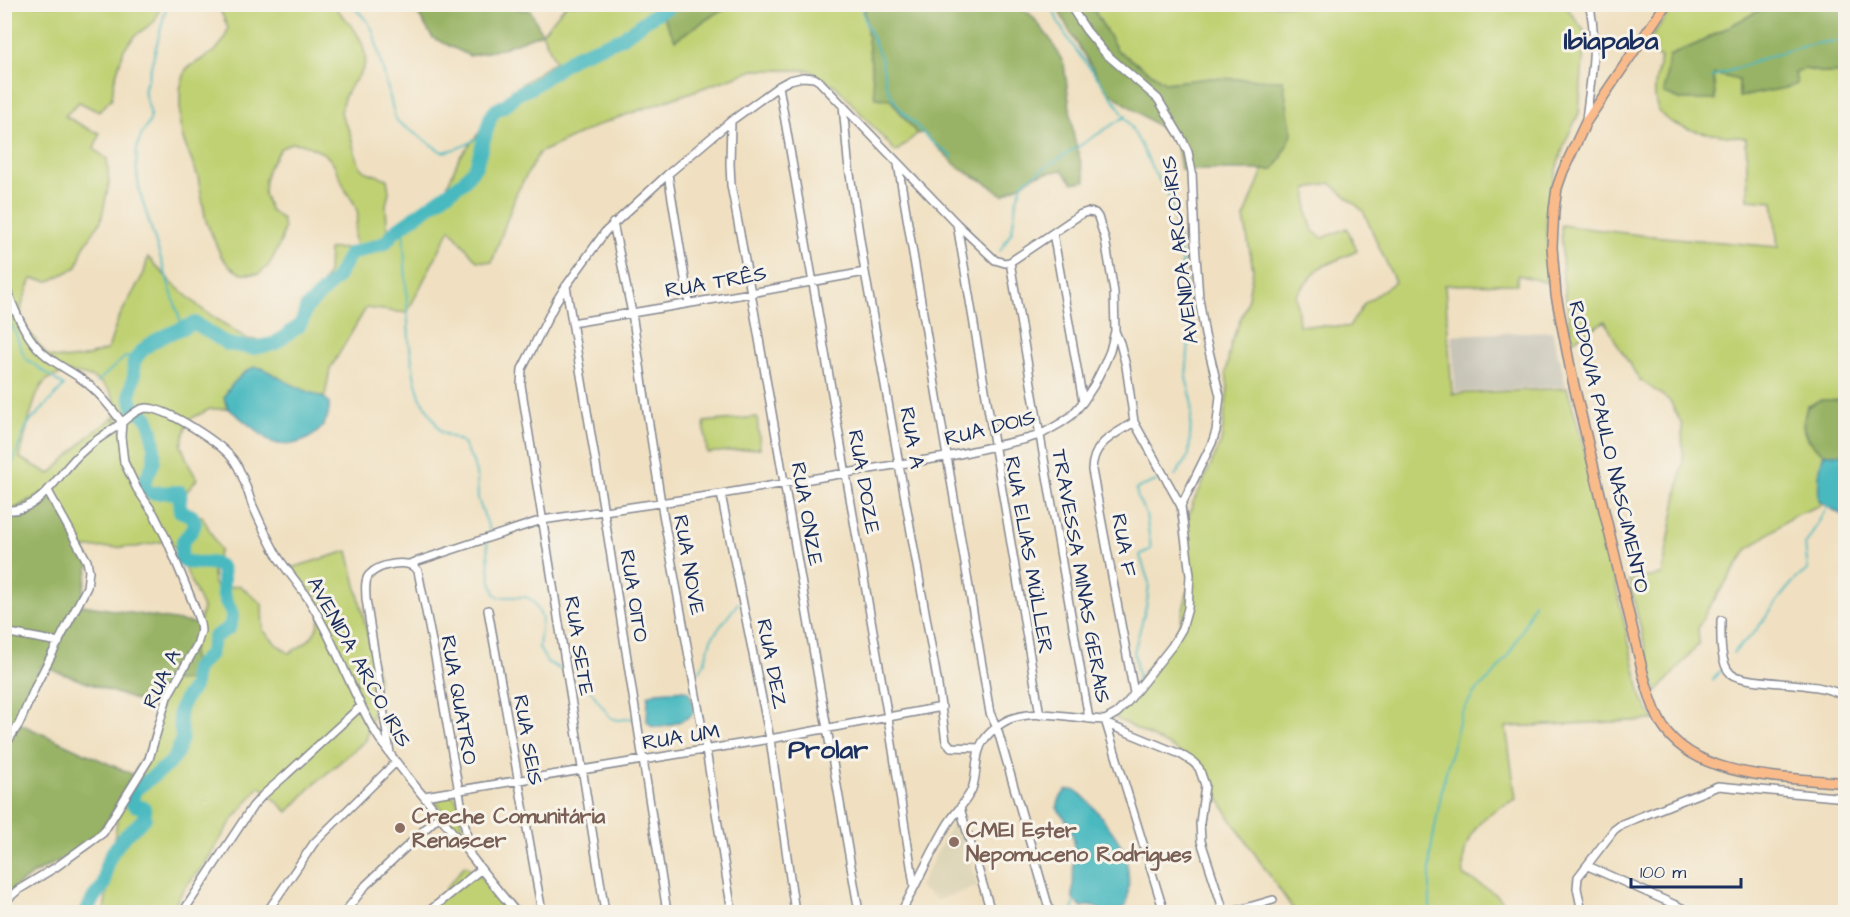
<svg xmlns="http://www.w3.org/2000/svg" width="1850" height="917" font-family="'Architects Daughter',sans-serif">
<rect width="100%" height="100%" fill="#f7f3e8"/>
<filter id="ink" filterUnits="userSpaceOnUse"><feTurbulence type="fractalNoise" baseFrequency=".0167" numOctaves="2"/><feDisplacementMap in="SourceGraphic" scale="12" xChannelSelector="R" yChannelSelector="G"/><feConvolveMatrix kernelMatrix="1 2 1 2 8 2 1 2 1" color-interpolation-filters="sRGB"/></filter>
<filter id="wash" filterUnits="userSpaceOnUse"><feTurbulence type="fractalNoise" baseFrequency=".008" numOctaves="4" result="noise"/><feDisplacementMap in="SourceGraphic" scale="24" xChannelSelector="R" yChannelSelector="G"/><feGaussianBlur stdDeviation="1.35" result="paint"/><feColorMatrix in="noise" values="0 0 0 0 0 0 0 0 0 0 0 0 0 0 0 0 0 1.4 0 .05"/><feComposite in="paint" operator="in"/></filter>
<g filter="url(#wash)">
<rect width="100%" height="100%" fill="#f0e0c1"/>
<path fill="#ddd4b6" d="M959,819L978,887L937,900L919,887L953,822Z"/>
<path fill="#c7c5b8" d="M1552,331L1566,386L1455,392L1452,335Z"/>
<path fill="#c0d173" stroke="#6e8068" stroke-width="1.5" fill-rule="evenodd" d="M158,4L159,10L155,21L136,35L124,49L114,82L112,98L99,112L79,102L65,116L90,130L100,133L94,149L107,159L109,183L101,221L83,248L77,267L50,281L32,279L23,301L19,319L47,356C71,362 85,358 108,349L118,319L144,273L148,257L172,283L203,310L247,339L278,343L307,311L328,273L329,249L356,248L354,235L358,214L354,203L346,191L334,164L325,154L304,144L291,143L281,148L268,168L265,180L264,193L270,210L282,219L284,228L281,241L275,254L269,265L259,274H241L230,267L221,256L206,221L198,177L183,139L180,124V89L186,69L215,51L225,39L228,28L218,5H333C346,20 361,32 365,54C368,72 353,79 346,94C343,99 340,110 342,116C343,122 348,127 350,133C354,144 354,162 365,171C370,174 381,176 387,179L389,192L386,205L387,226L395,237L441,200L459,158L512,91L555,61L542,33L566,5H672L660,10L715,14L735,5H864L875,98L890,99L917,134L896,152L836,86L809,70H754L603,123L539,153L516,194L492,262L477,261L450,229L407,313L366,308L330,369L325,396C308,398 278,377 262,368H252L225,402L228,408L222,409H210L188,420L181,445L189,465L197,479L179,501L185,515L202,516L220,550L213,570L214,585L224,589L239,585L262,604L263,630L276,644L289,653C313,641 318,632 323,606L291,568L348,551L378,678L374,708L366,740L312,786L288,812L260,786L231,822L204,865L185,887L173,907V912H104L120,800L148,747L164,694L192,653L203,608L178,553L169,540L136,547L83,548L29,500L16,508L5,507L4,5ZM69,373C87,373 111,383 115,403C117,409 115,417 116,423L114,417L90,435L50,474L20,458C23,443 34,394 43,384C49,376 60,375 69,373Z
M1091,5H1565L1585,32L1579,113L1566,140L1558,163L1546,210L1548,283L1518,275L1517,284L1445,285L1452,394L1567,388L1580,432L1642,699L1654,720L1506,727L1516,799C1507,804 1494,809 1487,816C1469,832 1461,852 1464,876C1479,885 1504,893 1507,912H1295L1230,818L1202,769L1173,748L1113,717L1136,682L1178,631L1190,582L1184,528L1194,500L1200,489L1221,442L1228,388L1226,372L1231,343L1247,303L1253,269L1244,218L1263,170H1273L1281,159L1211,78L1166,83L1117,50ZM1330,183L1363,211L1395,282L1365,303L1349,327L1299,325L1296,295L1319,268L1357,251L1347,228L1323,238L1313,231L1307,212V189Z
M1674,5H1769L1699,43L1669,56L1664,94L1715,99L1713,74L1739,80V97L1795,72L1805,69L1825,73H1845V400L1807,406C1804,421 1799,428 1809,440C1815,446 1817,450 1824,454C1818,469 1818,485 1819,501L1824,504L1793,516L1748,549L1708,609L1698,628L1699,644L1656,693L1629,580L1662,575L1683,462L1682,425L1670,401L1639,379L1617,344L1605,321L1572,341L1563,278L1561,225L1640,235L1778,247L1773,201L1748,199L1746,138C1723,135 1669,133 1658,109C1651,94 1657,73 1661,58L1643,49Z
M757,417L760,448L707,453L704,422Z
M450,795L455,797L458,803L464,838L433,798Z
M465,865L479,875L518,912H427Z"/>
<path fill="#98b365" stroke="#5a7162" stroke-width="1.5" d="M672,4H735V5L715,14L675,40L660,10Z
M412,5H509L515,9L530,10L542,33L500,49L470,56L433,38Z
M864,5H1020L1033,17L1050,39L1064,64L1074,138L1086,181L1073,183L1062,170L1036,175L1003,195L985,182L960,169L923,133L917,134L890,99L875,98Z
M1056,5H1091L1117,50L1166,83L1211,78L1283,80L1292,134L1281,159L1273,170H1181L1176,139L1106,90L1071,34Z
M1769,5H1845V73H1825L1805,69L1795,72L1797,84L1790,87L1739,97V80L1714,74L1715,100H1682L1664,94L1669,56L1699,43Z
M1821,400H1845V454C1829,454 1822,457 1811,442C1800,427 1803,425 1807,407Z
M46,491L66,515L90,562L80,603L82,605L199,624L192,653L196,669L195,680L172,681L164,694L160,709L41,666L18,723L134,775L107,822L82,849L33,874L5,895L4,507L16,508Z"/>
<path fill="#4ab9c0" stroke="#32748f" stroke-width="1.5" d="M255,367L262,368C278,377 294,387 312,393C317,395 325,397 328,401C330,405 329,407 329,410C325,436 295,450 271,442L228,408L224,398C228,387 244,370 255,367Z
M1824,454H1845V517L1819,501C1818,485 1818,469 1824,454Z
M685,690L689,692C691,697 694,706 694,711C693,719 661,729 654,727C650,726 649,724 647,721L648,696L656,692Z
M1066,790C1069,790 1073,790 1076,791C1088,797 1121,841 1125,854C1129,871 1130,889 1126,906C1116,914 1103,913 1092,905L1082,907L1073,899L1074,840L1069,824L1057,808L1060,798Z"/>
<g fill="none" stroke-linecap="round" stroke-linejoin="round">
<path stroke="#4ab9c0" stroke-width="2" d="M167,4L148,79C138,97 153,104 150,120C148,126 143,131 141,136C133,152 137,176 140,193L183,329
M351,4L368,22L373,31L395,117L398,122L442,152C461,149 476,142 488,127
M861,4L865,21L881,58L886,84L891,95L900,109L931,141L953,157
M1052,4C1058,33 1087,63 1104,86C1125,114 1139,139 1153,170C1159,181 1167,190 1171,202L1182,262L1181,272L1187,281L1180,293L1179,302L1186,312L1188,319L1189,340L1186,378L1192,400L1189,455L1175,476
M1712,77C1756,63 1798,41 1846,41
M403,225L409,340L414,375L420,397L441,432L462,442L473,462L477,478L478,499L490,531L487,541L488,552L490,578L495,594L499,597H526L533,601L542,618L539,648L547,662L562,670
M1000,251L1012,231L1016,202L1023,182L1126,116
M4,313L14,330L25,358L64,386L27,425L9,472L4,474
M96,383L124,358L129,356H139
M1733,653C1742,644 1753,635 1760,625C1774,607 1788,582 1808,570L1805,545L1829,504
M700,671L705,661L711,639L738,603
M1713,680L1723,668
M581,681L587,686L611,718L618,720L635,718
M1136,687L1138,676L1134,652L1147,603L1149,583L1140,556L1141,554L1151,549L1146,514L1138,499L1136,489L1156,481
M1071,912L1076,900
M1430,912V855L1443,783L1461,714L1474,693L1493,675L1508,656L1522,631L1534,603"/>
<path stroke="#4ab9c0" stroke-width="14" d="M86,912L94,897L104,885L106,866L112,853L122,839L145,818L144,808L134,805L131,802L135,790L169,764L176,755L182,738L179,716L180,709L186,697L194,687L195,669L210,654L214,637L229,628C238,609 224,607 223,592C222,583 225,576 221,567C209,558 191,568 180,558L183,541L193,529L195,523L192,516L180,511C178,503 182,497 180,492L152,493C134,487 154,470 154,459C155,447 153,429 147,418C143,413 137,413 133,406C127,394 132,387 134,375C135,371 132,366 134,362C143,341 176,331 195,323L227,344L253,348L274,344L299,326L303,319L306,308L336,279L350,254L385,243L395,231L463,182L476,166L491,116L496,110L506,105L517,94L531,88L576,56L622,38L649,18L674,4"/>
</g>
</g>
<g filter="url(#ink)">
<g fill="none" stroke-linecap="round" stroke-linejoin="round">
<defs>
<path id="minor" d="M779,86L888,718L914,885
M843,105L848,161L865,272L937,679L946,741L951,747L980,748
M1586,120C1590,82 1599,42 1589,4
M731,121L730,164L731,185L751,293L859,912
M898,164L990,713L997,728L1050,912
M668,174L689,303
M613,223L632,313L661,503L706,750L732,912
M957,224L1040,715
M1053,233L1083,402
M1010,262L1089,719
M4,281C11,302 23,332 38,348C51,363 69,369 84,381C99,392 111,408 122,422
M566,286L604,512L667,912
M572,323L751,293L865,272
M721,494L770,739L795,912
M4,510C43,514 58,471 84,450C95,440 108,433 120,424C128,418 137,408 147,408C169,409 223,444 235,462C243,474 247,490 252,504C260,522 268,540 278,557C287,571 298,583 307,597C314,607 319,618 325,629C344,665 357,704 379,738C398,767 421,793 443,820C467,851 491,883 516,912
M409,564L542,520L721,494L900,464L946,457L1026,439L1040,435L1061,423L1071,416L1083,402L1094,385L1104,365L1110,351L1115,331
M488,610L542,912
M1721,620C1721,634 1719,663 1731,674C1740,682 1794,683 1809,686C1822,687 1834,691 1846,696
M4,632L59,642
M1134,693L1092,470C1093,442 1113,436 1134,422
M1106,723L1164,912
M1107,724L1180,754L1193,762L1199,768L1205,785L1200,823L1201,841L1224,912
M4,747L19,724L37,683L87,587L89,571L87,561L48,491
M390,753L366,599C366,592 364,581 369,575C379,564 409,558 418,571L436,662L470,854
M424,796L770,739L942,707
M960,808L991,912
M1588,866L1691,912
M4,902L18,890L56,867L103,833L149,759L167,697L197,645L201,631L200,623L193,603L167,540L154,514L137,489L124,462L121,437L122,422
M183,912L253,806L263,795L286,775L361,706
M267,912L314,843L396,762
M345,912L366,885L439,816
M428,912L480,870
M605,912L521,385L522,369L557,300L566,286L605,232L668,174L731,121L779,86L790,80L803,77L814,78L819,81L957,224L995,260L1005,263L1010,262L1081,214L1087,212L1095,213L1098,217L1105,239L1114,292L1115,331L1120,343L1126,366L1134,422L1181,506
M901,912C917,884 930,854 946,827C954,813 966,803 972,789C978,774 974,753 984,740C990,731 1003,721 1013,718C1042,709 1076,719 1105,720L1117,713L1126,704L1172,646L1182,629L1188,608L1190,575L1181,506L1212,443L1216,431L1220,396L1205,335L1199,298L1195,242L1192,172L1188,152L1182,139L1158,99L1105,53L1086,30L1069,4
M1232,912L1273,900
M1582,912L1577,888L1578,877L1614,830L1622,824L1718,786L1846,798"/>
<path id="major" d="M1666,4L1586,122L1563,171L1557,188L1554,210L1552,247L1556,295L1572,377L1644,677C1649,693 1653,710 1662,725C1696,780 1788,777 1846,783"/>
</defs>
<use href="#minor" stroke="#868890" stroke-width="10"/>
<use href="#major" stroke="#868890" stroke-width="12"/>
<use href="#minor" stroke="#fff" stroke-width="7"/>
<use href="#major" stroke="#fabb8b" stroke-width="9"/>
</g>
</g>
<g fill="#8d6e63" stroke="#f7f3e8" stroke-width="2">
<circle cx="400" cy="828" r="6"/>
<circle cx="954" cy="842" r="6"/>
</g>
<g text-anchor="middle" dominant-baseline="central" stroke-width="6" stroke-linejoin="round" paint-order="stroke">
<g font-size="21" fill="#1b2f5e" stroke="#f7f3e8">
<text transform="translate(1180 250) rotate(-97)">AVENIDA ARCO-ÍRIS</text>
<text transform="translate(716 282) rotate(-10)">RUA TRÊS</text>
<text transform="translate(990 428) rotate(-14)">RUA DOIS</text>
<text transform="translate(912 438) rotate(80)">RUA A</text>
<text transform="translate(1609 447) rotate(77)">RODOVIA PAULO NASCIMENTO</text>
<text transform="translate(864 482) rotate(80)">RUA DOZE</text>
<text transform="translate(807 514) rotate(80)">RUA ONZE</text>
<text transform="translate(1124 545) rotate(80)">RUA F</text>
<text transform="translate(1029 555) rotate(80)">RUA ELIAS MÜLLER</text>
<text transform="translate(689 565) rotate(80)">RUA NOVE</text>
<text transform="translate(1081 576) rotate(80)">TRAVESSA MINAS GERAIS</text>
<text transform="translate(634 596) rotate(81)">RUA OITO</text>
<text transform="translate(579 646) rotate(81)">RUA SETE</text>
<text transform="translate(359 662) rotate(61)">AVENIDA ARCO IRIS</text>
<text transform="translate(772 664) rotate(79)">RUA DEZ</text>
<text transform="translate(162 679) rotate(-65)">RUA A</text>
<text transform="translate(459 700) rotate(80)">RUA QUATRO</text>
<text transform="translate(681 737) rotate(-9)">RUA UM</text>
<text transform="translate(528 740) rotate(80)">RUA SEIS</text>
</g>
<g font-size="21" font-weight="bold" fill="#785e54" stroke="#f7f3e8" text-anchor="start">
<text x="412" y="816">Creche Comunitária<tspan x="412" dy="24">Renascer</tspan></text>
<text x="966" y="830">CMEI Ester<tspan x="966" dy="24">Nepomuceno Rodrigues</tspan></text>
</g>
<g font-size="27" font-weight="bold" fill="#1b2f5e" stroke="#f7f3e8">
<text x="1611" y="41">Ibiapaba</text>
<text x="828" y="750">Prolar</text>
</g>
</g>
<rect width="1850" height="917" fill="none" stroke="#f7f3e8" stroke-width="24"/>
<path d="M1631 878v9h110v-9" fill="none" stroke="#1b2f5e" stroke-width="3"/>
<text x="1640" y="878" font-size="18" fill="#1b2f5e" stroke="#f7f3e8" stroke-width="4.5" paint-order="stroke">100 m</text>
</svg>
